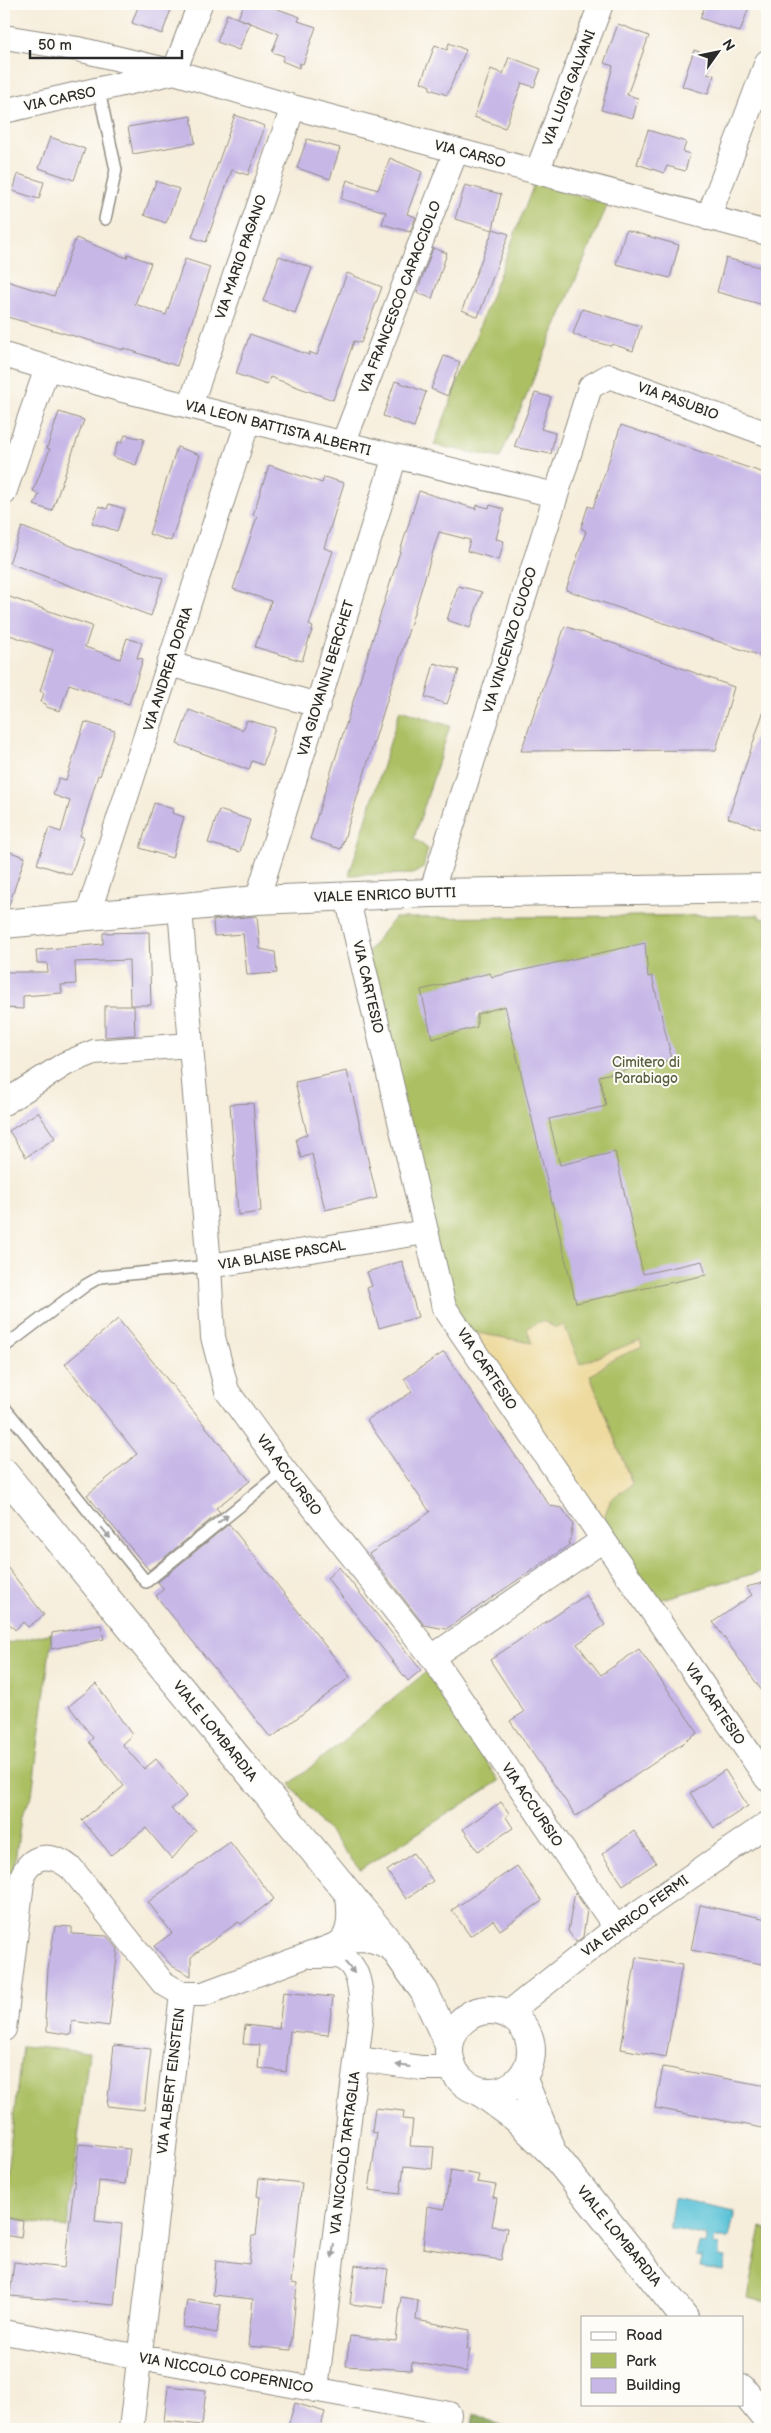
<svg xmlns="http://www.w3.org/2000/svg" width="771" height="2433" font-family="'Balsamiq Sans',sans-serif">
<rect width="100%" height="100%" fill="#fdfcf7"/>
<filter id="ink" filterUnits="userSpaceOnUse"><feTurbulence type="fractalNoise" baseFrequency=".02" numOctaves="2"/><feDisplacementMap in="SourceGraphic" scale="10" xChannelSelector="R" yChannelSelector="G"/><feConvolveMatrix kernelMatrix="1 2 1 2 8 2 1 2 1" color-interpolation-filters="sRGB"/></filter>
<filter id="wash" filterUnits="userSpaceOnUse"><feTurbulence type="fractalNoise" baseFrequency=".0096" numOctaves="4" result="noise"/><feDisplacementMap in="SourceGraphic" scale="20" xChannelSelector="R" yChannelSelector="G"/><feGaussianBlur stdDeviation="1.12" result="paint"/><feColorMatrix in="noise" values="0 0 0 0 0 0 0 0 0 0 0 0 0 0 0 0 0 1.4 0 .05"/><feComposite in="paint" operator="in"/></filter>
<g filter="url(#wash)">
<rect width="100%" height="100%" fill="#f6edda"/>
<path fill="#acbf63" stroke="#6c7547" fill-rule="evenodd" d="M534,184L608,204L500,458L434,445Z
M400,710L450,726L414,838L428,849L423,868L413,874L349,875Z
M759,915L761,919L767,918V1570L652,1602L601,1525L611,1499L632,1483L590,1376L610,1361L641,1346L580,1364L556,1328L545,1322L533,1343L466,1331L450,1303L367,953L394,918ZM490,973L496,992L484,1012L477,1019L421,991Z
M52,1633L32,1795L21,1818L6,1925H4V1644Z
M426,1672L499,1781L360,1870L290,1784Z
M22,2046L89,2052L67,2228L4,2217V2198Z
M761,2227L767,2229V2302L747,2298Z"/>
<path fill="#89a659" stroke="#5a6842" d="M474,2413L509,2429H471Z"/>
<path fill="#eeda9e" stroke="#8c8264" d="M538,1322H545L556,1328L564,1325L580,1364L640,1340L642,1346L610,1361L590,1376L632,1484L611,1499L601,1525L466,1331L532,1343L527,1329Z"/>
<path fill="#5ac2d7" stroke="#427681" d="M674,2198L735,2211L729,2238H715L713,2244L719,2246V2257L726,2258L723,2271L700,2268L702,2257L696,2256L699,2243L705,2244L706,2236L669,2228Z"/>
<g id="blocks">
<path fill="#c6b7e7" d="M139,4H173L162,34L132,23Z
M244,4H264L300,17L298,21L316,27L303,64L300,63L299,68L282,61L284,56L272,52L279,34L238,18Z
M706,4H750L740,32L700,18Z
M227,14L250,23L239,50L217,42Z
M618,24L649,36L627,95L638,98L633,118L601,110L613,66L604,63Z
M449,43L466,50L447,95L430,89V86L421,82L435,45L447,50Z
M694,50L713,57L707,73L714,75L708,94L682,86Z
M509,57L541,69L534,87L522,83L505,128L474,117L491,69L503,74Z
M235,115L265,126L248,175L232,170L206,242L192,237Z
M191,116L195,143L133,154L128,127Z
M648,130L686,142L683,152L690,154L685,171L667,166L664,173L637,164Z
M50,137L85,149L74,180L39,168Z
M307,139L340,148L330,179L297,168Z
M390,158L422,172L407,214L416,217L410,232L382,224L386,212L341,199L347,180L378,190Z
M18,174L44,182L39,199L13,191Z
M156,181L179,189L166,223L144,215Z
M465,185L501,194L493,229L509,234L478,317L462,310L493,230L455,219Z
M626,230L679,245L670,278L616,264Z
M76,238L127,258L128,254L151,263L135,304L166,315L185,259L210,267L177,366L123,348V350L4,316V280L54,296Z
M433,248L447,253L432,299L417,292Z
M279,256L312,268L295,313L263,301Z
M726,258L767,269V306L717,292Z
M347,273L382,287L361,343L354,341L333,400L270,377L267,385L236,374L250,334L309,355V352L317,355Z
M582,309L641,326L633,351L612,344L611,346L591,341L573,334Z
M444,356L460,362L448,396L431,389Z
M395,381L426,392L414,427L383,416Z
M535,393L551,397L541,429L555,433L551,454L514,447Z
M59,412L84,420L52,511L34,505L39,494L33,491L50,449L47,448Z
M621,425L767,474V658L566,590L586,531L581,528L588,506L593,508Z
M125,435L144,439L136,465L113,457L118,442L122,443Z
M177,447L200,455L171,541L149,534Z
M269,465L322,483L324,477L344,483L324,548L333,551L309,625L313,627L302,661L255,647L271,601L233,589L257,517L253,515Z
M419,491L476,509L477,505L489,508L490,505L504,509L496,539L504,541L499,560L467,551L470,540L439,532L341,849L310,839Z
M109,504L125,509L117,531L92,523L99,506L107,509Z
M22,527L113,562L163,578L151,616L9,563Z
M458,586L482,592L470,628L447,620Z
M4,595L92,626L85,647L120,659L127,638L142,643L137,658L143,659L129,704L69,684L60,711L46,707V704L41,702L44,693L40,691L53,650L4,633Z
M565,626L734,687L716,750L521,751Z
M434,663L459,670L447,704L425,697Z
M189,710L243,730L247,720L275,728L263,765L252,761L249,770L177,744Z
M764,710L767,711V831L728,818Z
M85,722L115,731L100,776L98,775L80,836L84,837L71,875L37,864L49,828L61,832L70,801L53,795L59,778L66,780Z
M154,803L173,809L172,813L184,817L172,858L140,848Z
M219,810L250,820L240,852L208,843Z
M4,850L25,857L8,908H4Z
M257,916L260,949L275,952L277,973L247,975L243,934L214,936L213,920Z
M149,932L151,1005H130L129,960L75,962L76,984L61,985L62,993L23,996V1009L4,1008L6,972H48L47,963H37L36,950L103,944V933Z
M645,943L648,977L652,976L672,1060L599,1076L606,1106L549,1119L560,1165L615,1152L643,1274L702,1261L706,1275L576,1303L505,1006L477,1014V1027L432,1039L421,990L490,973L492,977Z
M105,1006H134L135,1035L105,1037Z
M347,1071L377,1198L325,1210L312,1154L301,1158L296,1139L307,1134L295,1082Z
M253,1103L261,1212L238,1215L230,1104Z
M38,1112L55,1138L26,1157L9,1131Z
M402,1261L418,1317L379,1328L367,1288L372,1286L367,1272Z
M118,1319L250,1481L216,1508L220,1512L149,1570L87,1495L137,1454L65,1364Z
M444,1352L550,1506L562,1508L573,1524L569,1545L446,1629L424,1625L369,1554L430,1512L367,1420L412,1392L404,1379Z
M229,1524L350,1677L271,1738L156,1596L164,1589L158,1582Z
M4,1563L44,1615L28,1627L23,1622L15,1630L4,1617Z
M339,1567L421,1670L408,1681L327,1578Z
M767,1582V1698L713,1622L752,1595L746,1587Z
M586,1595L605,1625L577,1644L601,1675L639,1649L698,1733L576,1816L510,1721L524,1712L490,1660Z
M101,1625L104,1639L51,1649L52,1633Z
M96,1684L132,1735L122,1744L144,1769L156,1759L187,1796L171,1809L196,1831L172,1859L146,1828L111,1855L82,1820L124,1786L89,1742L93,1738L69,1706Z
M725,1770L748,1806L714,1828L690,1793Z
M501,1802L509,1813L506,1817L513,1828L478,1851L463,1829Z
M634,1831L656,1863L623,1885L602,1854Z
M230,1842L274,1899L241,1924L238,1922L191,1957V1976L172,1966L154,1946L172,1933L148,1902Z
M413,1853L433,1881L406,1899L387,1871Z
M517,1866L542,1901L500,1930L493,1920L470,1936L452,1910Z
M575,1892L587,1910L583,1937L576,1942L568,1931Z
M700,1905L767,1919V1965L691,1950Z
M55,1926L72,1927V1934L107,1936L118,1949L109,2026L72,2021L71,2035L47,2031V2020L45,2019L48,1969Z
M636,1957L682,1965L666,2057L621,2049Z
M283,1992L333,1997L328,2035L290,2031L286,2072L258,2068L260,2045L243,2044L245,2025L279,2029Z
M114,2045L151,2049L144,2110L107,2106Z
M663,2067L767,2086V2104L763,2128L655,2108Z
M375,2108L404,2111L403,2119L413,2120L410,2146L434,2147L432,2169L404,2166L400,2194L369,2190L377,2133L372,2132Z
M79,2144L130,2149L125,2184L99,2181L95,2221L122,2224L114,2305L10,2296L14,2262L64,2268Z
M451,2170L479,2175L477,2182L496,2185L493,2197L497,2198L492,2226L507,2228L501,2260L423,2248L427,2206L444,2209Z
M259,2178L302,2183L291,2283L297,2284L291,2350L248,2346L253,2299L213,2295L216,2260L249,2264L252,2236H256L260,2197L257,2196Z
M4,2217L23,2221L21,2238L4,2235Z
M355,2265L388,2269L383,2308L350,2304Z
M401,2297L418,2300L416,2320L470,2330L467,2349H470L466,2372L412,2362L411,2370L346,2366L350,2336L396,2341Z
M187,2300L221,2305L217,2333L183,2327Z
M168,2386L206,2390L202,2425L164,2421Z
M295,2403L325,2412L320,2429H287Z"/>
</g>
</g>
<g filter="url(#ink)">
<use href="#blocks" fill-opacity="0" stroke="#908c82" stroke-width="1"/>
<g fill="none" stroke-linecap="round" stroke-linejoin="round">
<defs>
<path id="service" d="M99,91L116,170L105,219
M4,1347L86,1285L100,1277L209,1266
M4,1407L146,1582L284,1470"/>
<path id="minor" d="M4,37L78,49L174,72L293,107L767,233
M174,72L200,4
M4,111L170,73
M537,172L601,4
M708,218L767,62
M4,355L119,389L555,495
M190,406L293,107
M343,444L456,151
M4,493L47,368
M169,664L318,705
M431,893L590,387L609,376L767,434
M347,897L444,1307L767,1779
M257,900L395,456
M87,917L248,421
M191,1045L209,1266L426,1232
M4,1103L65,1064L94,1052L191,1045L180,908
M209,1266L213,1337L227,1391L284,1470L432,1657L616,1928
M432,1657L603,1540
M343,1940C369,1938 370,1938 395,1950
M312,1956C320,1956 333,1955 340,1957C361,1965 361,1995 362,2013L316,2390
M507,2014L616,1928L767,1824
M4,2029L23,1874C34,1852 54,1854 72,1869L163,1983L182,1994
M356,2064L367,2060L422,2068H452
M4,2332L449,2414L444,2429
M131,2429L182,1994H203L338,1944C353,1933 349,1909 348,1893"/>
<path id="tertiary" d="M4,924L257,900L431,893L767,888"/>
<path id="secondary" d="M4,1473L395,1950L424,1991L449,2045
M449 2051a41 41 0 1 1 82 0a41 41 0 1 1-82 0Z
M522,2077L550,2145
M479,2091L516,2118L555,2156L684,2317
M742,2389L767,2420"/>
</defs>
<use href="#service" stroke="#908c82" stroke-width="14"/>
<use href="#minor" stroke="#908c82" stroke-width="26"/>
<use href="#tertiary" stroke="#908c82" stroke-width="30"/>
<use href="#secondary" stroke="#908c82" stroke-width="30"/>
<use href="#service" stroke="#fff" stroke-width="11"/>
<use href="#minor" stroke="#fff" stroke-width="24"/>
<use href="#tertiary" stroke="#fff" stroke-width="28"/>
<use href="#secondary" stroke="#fff" stroke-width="28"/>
</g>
<defs><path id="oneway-solid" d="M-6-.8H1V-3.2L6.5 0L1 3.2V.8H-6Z" transform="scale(1.25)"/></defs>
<g fill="#a0a0a0">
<use href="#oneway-solid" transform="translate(223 1519) rotate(-39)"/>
<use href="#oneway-solid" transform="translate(106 1533) rotate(51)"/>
<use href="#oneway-solid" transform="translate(350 1968) rotate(50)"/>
<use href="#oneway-solid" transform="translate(403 2066) rotate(-172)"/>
<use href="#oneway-solid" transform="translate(333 2251) rotate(97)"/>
</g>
</g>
<g text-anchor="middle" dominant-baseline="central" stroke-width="4" stroke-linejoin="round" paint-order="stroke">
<g font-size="14" fill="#2b2b2b" stroke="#fdfcf7">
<text transform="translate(569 88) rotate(-69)">VIA LUIGI GALVANI</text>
<text transform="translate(60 99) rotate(-12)">VIA CARSO</text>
<text transform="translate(470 154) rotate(15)">VIA CARSO</text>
<text transform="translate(241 257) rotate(-71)">VIA MARIO PAGANO</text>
<text transform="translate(400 297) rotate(-69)">VIA FRANCESCO CARACCIOLO</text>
<text transform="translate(678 401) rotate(20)">VIA PASUBIO</text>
<text transform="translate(278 428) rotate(14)">VIA LEON BATTISTA ALBERTI</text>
<text transform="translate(510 640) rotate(-73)">VIA VINCENZO CUOCO</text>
<text transform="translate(168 669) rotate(-72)">VIA ANDREA DORIA</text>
<text transform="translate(326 678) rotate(-73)">VIA GIOVANNI BERCHET</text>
<text transform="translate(385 895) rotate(-2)">VIALE ENRICO BUTTI</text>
<text transform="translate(368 987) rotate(77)">VIA CARTESIO</text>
<text transform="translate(282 1255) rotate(-9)">VIA BLAISE PASCAL</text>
<text transform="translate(487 1369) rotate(56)">VIA CARTESIO</text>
<text transform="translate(289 1475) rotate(53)">VIA ACCURSIO</text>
<text transform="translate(715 1704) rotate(56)">VIA CARTESIO</text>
<text transform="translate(215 1731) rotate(51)">VIALE LOMBARDIA</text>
<text transform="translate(532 1805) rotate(56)">VIA ACCURSIO</text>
<text transform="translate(635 1916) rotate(-36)">VIA ENRICO FERMI</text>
<text transform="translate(171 2081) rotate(-83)">VIA ALBERT EINSTEIN</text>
<text transform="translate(345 2153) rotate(-83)">VIA NICCOLÒ TARTAGLIA</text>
<text transform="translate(619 2236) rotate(51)">VIALE LOMBARDIA</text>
<text transform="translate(226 2373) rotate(10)">VIA NICCOLÒ COPERNICO</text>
</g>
<g font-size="14" fill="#585f3f" stroke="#fdfcf7">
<text x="646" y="1062">Cimitero di<tspan x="646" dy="16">Parabiago</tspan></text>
</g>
</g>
<rect width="771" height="2433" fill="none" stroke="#fdfcf7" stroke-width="20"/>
<rect x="581" y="2316" width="162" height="90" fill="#fdfcf7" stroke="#a9a8a5"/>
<rect x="591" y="2332" width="25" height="8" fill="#ffffff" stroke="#a9a8a5"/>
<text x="626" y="2340" font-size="15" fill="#2b2b2b">Road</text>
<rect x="591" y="2353" width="25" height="15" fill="#acbf63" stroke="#a9a8a5"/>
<text x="626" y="2366" font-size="15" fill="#2b2b2b">Park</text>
<rect x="591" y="2378" width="25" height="15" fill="#c6b7e7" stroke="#a9a8a5"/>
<text x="626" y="2390" font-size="15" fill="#2b2b2b">Building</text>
<g transform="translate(718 52) rotate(57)" stroke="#fdfcf7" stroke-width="4" paint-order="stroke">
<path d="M0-4L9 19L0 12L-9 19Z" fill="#2b2b2b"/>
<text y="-8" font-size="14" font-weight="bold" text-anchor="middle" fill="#2b2b2b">N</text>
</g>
<path d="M30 50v8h152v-8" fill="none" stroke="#2b2b2b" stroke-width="2.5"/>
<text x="38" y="50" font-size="15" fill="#2b2b2b" stroke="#fdfcf7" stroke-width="4" paint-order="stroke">50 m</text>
</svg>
